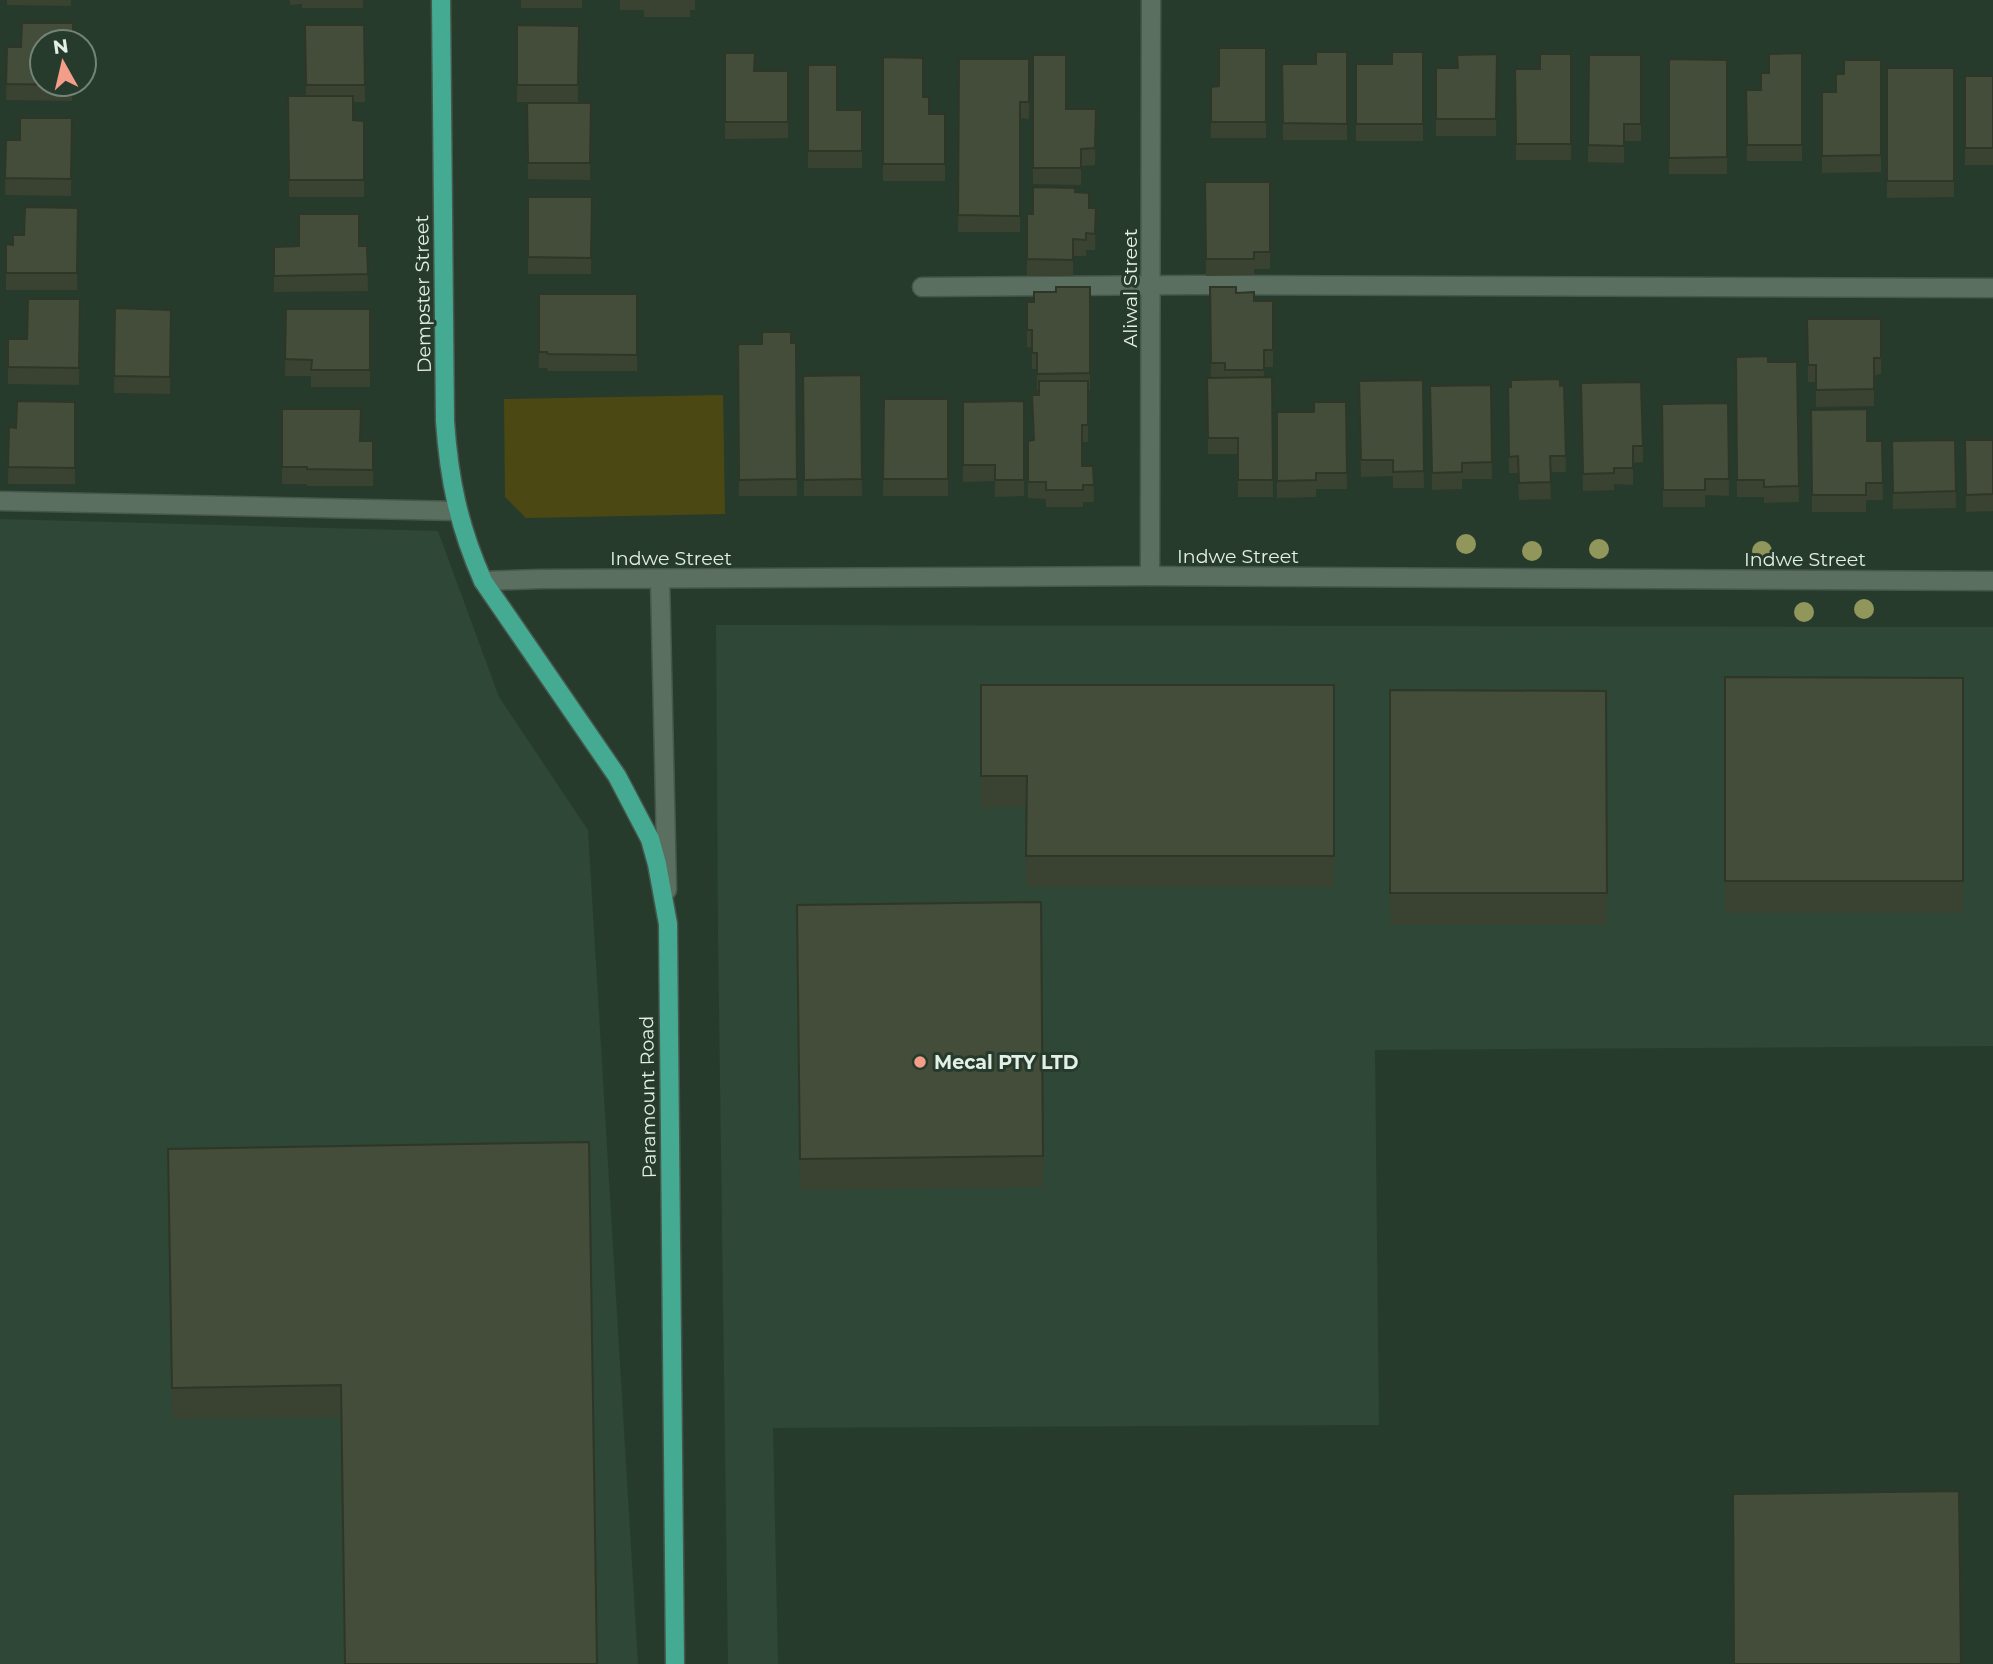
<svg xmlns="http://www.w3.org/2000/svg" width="1993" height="1664" font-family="Montserrat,sans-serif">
<rect width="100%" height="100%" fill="#273b2d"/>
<path fill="#2e4736" d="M0,519L438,531L499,697L588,830L638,1664H0Z
M716,625L1993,627V1046L1375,1050L1379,1425L773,1428L778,1664H728L718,936Z"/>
<path fill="#4c4813" d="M723,395L725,514L526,518L505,497L504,399Z"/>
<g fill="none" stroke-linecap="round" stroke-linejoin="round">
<defs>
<path id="service" d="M922,287L1194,285L1993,288
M0,501L457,511"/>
<path id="minor" d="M1150,576L1151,0"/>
<path id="tertiary" d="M660,579L667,890
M483,581L540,579L1150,576L1993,581"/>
<path id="primary" d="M441,0L445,421C449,480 459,527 483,581L617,776L650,839L657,864L668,924L675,1664"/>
</defs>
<use href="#service" stroke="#46584c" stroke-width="21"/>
<use href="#minor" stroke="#46584c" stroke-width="21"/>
<use href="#tertiary" stroke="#46584c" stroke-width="21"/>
<use href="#primary" stroke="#46584c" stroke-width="21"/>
<use href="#service" stroke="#5a6f5f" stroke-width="18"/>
<use href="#minor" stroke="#5a6f5f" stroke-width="18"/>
<use href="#tertiary" stroke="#5a6f5f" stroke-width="18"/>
<use href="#primary" stroke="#44aa92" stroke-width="18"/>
</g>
<g fill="#91965a">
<circle cx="1466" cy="544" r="10"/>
<circle cx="1599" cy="549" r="10"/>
<circle cx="1532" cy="551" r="10"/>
<circle cx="1762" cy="551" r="10"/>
<circle cx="1864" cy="609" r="10"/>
<circle cx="1804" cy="612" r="10"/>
</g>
<path fill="#3a4231" d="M7,0H71V6L7,5Z
M290,0H363V8H302V4L290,5Z
M521,0H582V8H521Z
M620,0H695V10H690V17H644V10H620Z
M305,25H364L365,102H353V120L364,121V197H289L288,96H306Z
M517,25L579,26L578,102H517Z
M7,47H21L73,84L72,101L6,100Z
M1266,48V138H1211V87L1219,86Z
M1347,52V140H1283L1282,64H1316Z
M1423,52V141H1356V64H1392Z
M725,53L755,71H788V138L725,139Z
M1802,53V161H1747L1746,90H1761L1769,73Z
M1497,54L1496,136H1436V68H1457Z
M1571,54V160H1516L1515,69H1540Z
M1033,55L1066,109H1096L1095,165L1081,166V185L1033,184Z
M1589,55H1641V141H1624V163L1588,162Z
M883,57L923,97L929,114H945V181H883Z
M959,59H1029V119L1020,118V232H958Z
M1669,59L1727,60V174H1669Z
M1881,60V172L1822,173V92H1836L1844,74Z
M808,65L837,110H862V168H808Z
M1887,68H1954V197L1887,198Z
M1965,76H1993V165H1965Z
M527,103H591L590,180L528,179Z
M72,118L71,196L5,195L6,140H20Z
M1205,182H1270V269H1254V275L1206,276Z
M1075,192L1089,208H1096L1095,250H1086V256H1073V276H1027V214H1033Z
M528,197H592L591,274H528Z
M78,208L77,290H6V244L13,245L24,235Z
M367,246L368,291L274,292V247Z
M1090,287V390H1088V442H1082V466H1093L1094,502H1083V507H1046V499L1028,498V441L1033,440L1032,395H1039V390H1037V369H1032V347H1027V302H1034L1056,292Z
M1210,287L1236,293L1254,301H1273V367H1264V377H1272L1273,497H1238V454H1208L1207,378H1211Z
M539,294H637V371H548L547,368H539Z
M80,299L79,385L8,384V339H27Z
M115,308L171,310L170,394L114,393Z
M286,309H370V387H311V376H285Z
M1807,319H1881V374L1874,375V406L1816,407V382H1808Z
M796,343L797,496H739L738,344Z
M1736,357L1768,362H1797L1799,502L1764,503V497H1737Z
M861,375L862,496H804L803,376Z
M1423,380L1424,488H1393V476L1361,477L1359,381Z
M1491,385L1492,479H1462V489L1432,490L1430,386Z
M1564,385L1566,472H1550L1551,499L1519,500L1518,473H1509L1508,386Z
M884,399H948V496H883Z
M1581,400L1643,446V462L1633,463V485L1614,484V490L1583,491Z
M1024,401V496L995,497V481L963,482V402Z
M75,402V484H8L9,427L16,428Z
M1346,402L1347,489H1316V497L1277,498V412H1314Z
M1728,403L1729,496L1705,495V507H1663L1662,404Z
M282,409L360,441H373V486H307V484H282Z
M1811,410L1867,441H1882L1883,500H1866V512H1812Z
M1955,440L1956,508L1893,509L1892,441Z
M1965,440H1993V511L1966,512Z
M1725,677L1963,678V913H1725Z
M981,685H1334V887H1026L1027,807H981Z
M1390,690L1606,691L1607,925H1390Z
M1041,902L1043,1187L800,1190L797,905Z
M168,1149L597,1664H345L341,1417L172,1419Z"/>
<path fill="#434d39" stroke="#2f3628" stroke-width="2" d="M22,23H73V42H42V84L72,85L6,84L7,47H21Z
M305,25H364L365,85H306Z
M517,25L579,26L578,85H517Z
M1219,48H1266V122H1211V87L1219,86Z
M1316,52H1347V124L1283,123L1282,64H1316Z
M1392,52H1423V124H1356V64H1392Z
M725,53H755L754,71H788V122H725Z
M1802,53V145H1747L1746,90H1761V73H1769V54Z
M1497,54L1496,119H1436V68H1458L1457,55Z
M1540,54H1571V144H1516L1515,69H1540Z
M1033,55H1066V109H1096L1095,148L1081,149V168H1033Z
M1589,55H1641V124H1624V146L1588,145Z
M883,57L923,58V97H929V114H945V164H883Z
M959,59H1029V102H1020V216L958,215Z
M1669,59L1727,60V157L1669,158Z
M1844,60H1881V155L1822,156V92H1836V74H1844Z
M808,65H837V110H862V151H808Z
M1887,68H1954V181H1887Z
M1965,76H1993V148H1965Z
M288,96H353V120L364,121V180H289Z
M527,103H591L590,163H528Z
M20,118H72L71,179L5,178L6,140H20Z
M1205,182H1270V252H1254V259H1206Z
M1033,187L1075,188V192L1089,193V208H1096L1095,234L1086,233V240L1073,239V260L1027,259V214H1033Z
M528,197H592L591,258L528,257Z
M25,207L78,208L77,273H6V244L13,245V235H24Z
M299,214H359V246H367L368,274L274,276V247L299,246Z
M1056,287H1090V373L1037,374V353H1032V330H1027V302H1034V292H1056Z
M1210,287H1236V293L1254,292V301H1273V350H1264V370H1225V363H1211Z
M539,294H637V355L548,354L547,352H539Z
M28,299H80L79,368L8,367V339H27Z
M115,308L171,310L170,377L114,376Z
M286,309H370V370H311L312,360L285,359Z
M1807,319H1881V358H1874V389L1816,390V365H1808Z
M762,332H791V343H796L797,479L739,480L738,344H762Z
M1768,356V362H1797L1799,486L1764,487V480H1737L1736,357Z
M861,375L862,479L804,480L803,376Z
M1272,377L1273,480H1238V438H1208L1207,378Z
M1560,379V386L1564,385L1566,456H1550L1551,482L1519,483L1518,456L1509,457L1508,386L1511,387V380Z
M1423,380L1424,471L1393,472V460H1361L1359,381Z
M1039,381H1088V425H1082V466H1093L1094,485H1083V490H1046V482H1028V441L1034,440L1032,395H1039Z
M1641,382L1643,446H1633V468H1614V473L1583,474L1581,383Z
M1491,385L1492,462L1462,463V472L1432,473L1430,386Z
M884,399H948V479H883Z
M17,401L75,402V468L8,467L9,427L16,428Z
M1024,401V480H995V465H963V402Z
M1314,402H1346L1347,473H1316V480L1277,481V412H1314Z
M1728,403L1729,479H1705V490H1663L1662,404Z
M282,409H361L360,441H373V470L307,469V467H282Z
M1867,409V441H1882L1883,483H1866V495H1812L1811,410Z
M1955,440L1956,491L1893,493L1892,441Z
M1965,440H1993V494L1966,495Z
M1725,677L1963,678V881H1725Z
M981,685H1334V856H1026L1027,776H981Z
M1390,690L1606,691L1607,893H1390Z
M1041,902L1043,1156L800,1159L797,905Z
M589,1142L597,1664H345L341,1385L172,1388L168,1149Z
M1959,1491L1961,1664H1734L1733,1494Z"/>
<circle fill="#f49e8a" stroke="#273b2d" stroke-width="2.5" cx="920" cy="1062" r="7"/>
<g text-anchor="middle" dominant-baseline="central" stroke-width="6" stroke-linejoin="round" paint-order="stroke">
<g font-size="19" fill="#e4f0e7" stroke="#273b2d">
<text transform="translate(1130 288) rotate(-90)">Aliwal Street</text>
<text transform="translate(423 294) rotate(-91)">Dempster Street</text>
<text x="1238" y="556">Indwe Street</text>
<text x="671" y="558">Indwe Street</text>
<text x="1805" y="559">Indwe Street</text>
<text transform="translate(648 1097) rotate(-91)">Paramount Road</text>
</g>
<g font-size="19" font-weight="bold" fill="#e4f0e7" stroke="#273b2d" text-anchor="start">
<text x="934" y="1062">Mecal PTY LTD</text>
</g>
</g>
<g transform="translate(63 63) rotate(352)"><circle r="33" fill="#273b2d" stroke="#738377" stroke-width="2"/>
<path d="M0-5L12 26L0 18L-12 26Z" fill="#f49e8a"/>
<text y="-10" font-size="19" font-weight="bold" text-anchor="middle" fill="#e4f0e7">N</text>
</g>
</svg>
